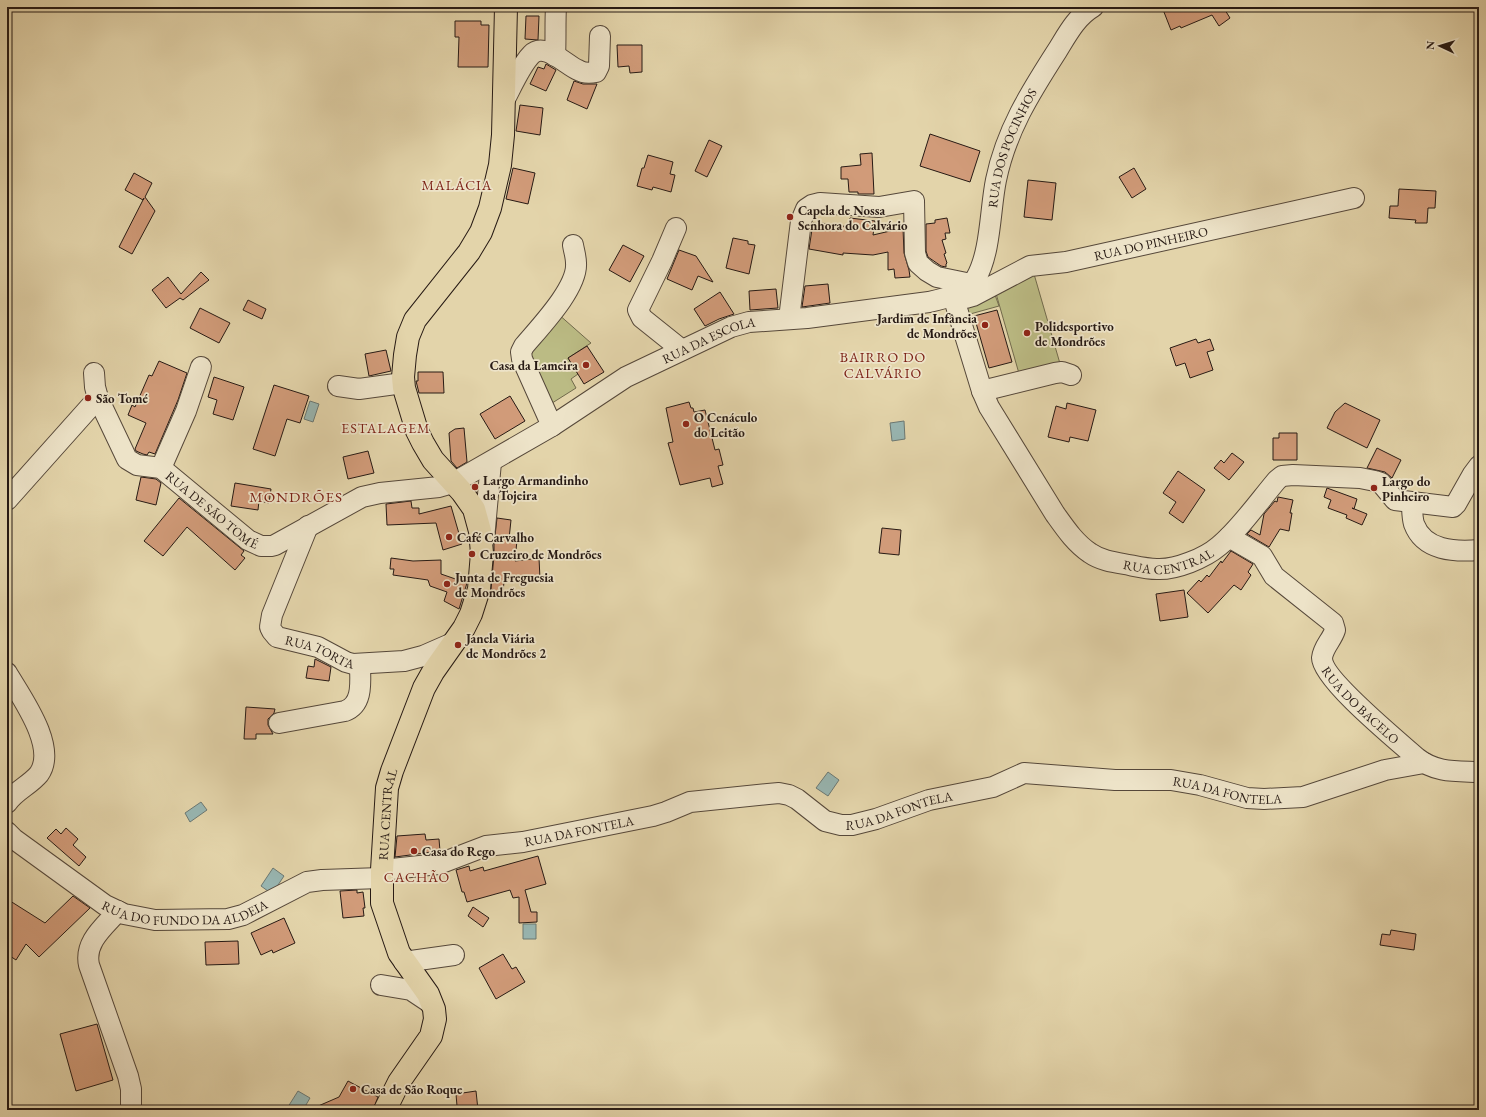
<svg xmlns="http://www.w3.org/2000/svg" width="1486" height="1117" font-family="'EB Garamond',serif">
<rect width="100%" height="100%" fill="#e3d4aa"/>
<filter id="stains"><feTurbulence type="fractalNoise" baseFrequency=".005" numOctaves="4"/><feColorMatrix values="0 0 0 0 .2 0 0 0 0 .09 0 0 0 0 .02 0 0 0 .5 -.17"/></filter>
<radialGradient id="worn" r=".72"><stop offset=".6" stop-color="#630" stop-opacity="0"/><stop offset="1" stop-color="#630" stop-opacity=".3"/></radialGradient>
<path fill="#bbbb84" stroke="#716a4c" d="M1034,274L1061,367L1020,377L995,290Z
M994,292L999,306L963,316L961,309Z
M557,313L591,343L568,358L578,374L571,379L576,388L549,405L525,354Z"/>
<path fill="#98b6b2" stroke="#6b7873" d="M310,401L319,404L313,422L304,419Z
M904,421L905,439L892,441L890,423Z
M828,772L839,780L828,796L816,788Z
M201,802L207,810L190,822L185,813Z
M273,868L284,876L272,894L261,886Z
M523,924H536V939H523Z
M298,1091L310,1098L303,1110H286Z"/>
<path fill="#d19b79" stroke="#271a14" d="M1162,7H1231L1225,10L1230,18L1219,26L1212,15L1181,28L1180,26L1171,30Z
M526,16H539L538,40L525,39Z
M455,21H481V25H489L488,67H458L459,37H455Z
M617,45H642V72L630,73L629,66L618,67Z
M546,64L556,70L546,91L530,84L538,67L544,69Z
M574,81L583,84H597L587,109L567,100Z
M520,105L543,108L540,135L516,131Z
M930,134L980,151L970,182L920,166Z
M709,140L722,146L707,177L695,171Z
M872,153L874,194H858V192H849L848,179H841V167L861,165L860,154Z
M648,155L673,162L670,174L675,175L671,192L653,187L652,190L637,186L642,168H644Z
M513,168L535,173L528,204L506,199Z
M1134,168L1146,189L1132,198L1119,177Z
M134,173L152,183L145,197L155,211L132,254L119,247L144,198L143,200L125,190Z
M1028,180L1056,183L1052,220L1024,217Z
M1399,189L1436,191L1435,208H1428L1427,223H1415L1416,220L1389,218L1390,206H1398Z
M850,218L875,221L873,235L903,228L904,253L909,270L910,277L895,278L894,269L888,270V252L873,255L843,253V255L809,249L813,223L821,224V223L849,227Z
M947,218L950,233H945L946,239L942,240L946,253L944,254L947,263L946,264V267L941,266L928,257L926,251V224L935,223V220Z
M733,238L748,241V244L755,245L749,274L726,268Z
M623,245L644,256L630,282L609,270Z
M679,250L696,256L713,282L698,276L692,290L667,279Z
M201,272L209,280L183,300L180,298L166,308L152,290L168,277L181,294Z
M828,284L830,303L802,307L805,286Z
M776,289L778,308L750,310L749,291Z
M720,292L734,314L719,319L705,326L694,309Z
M248,300L266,309L262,319L243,310Z
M200,308L230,323L219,343L190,328Z
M997,310L1012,362L989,368L974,316Z
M1196,339L1198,343L1210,339L1214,350L1207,352L1213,370L1190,378L1185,363L1176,366L1170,348Z
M587,346L604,372L584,384L568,358Z
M386,350L391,371L369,376L365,354Z
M159,361L187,373L178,400L155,454L149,452L147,455L143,454L136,451L135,449L146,423L128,415L132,405L135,407L149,375L152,376Z
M418,372H443L444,393H419L416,381H418Z
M214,377L244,387L233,420L213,414L217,400L208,397Z
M274,385L309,396L300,423L287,419L275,456L253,449Z
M510,396L525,421L495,439L480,414Z
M689,402L691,408H693L694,412L705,410L715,450L719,449L723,465L718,466L723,484L712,487L710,478L680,485L668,443L673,442L666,408Z
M1067,403L1096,410L1088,441L1070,437L1069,442L1048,437L1056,406L1066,409Z
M1345,403L1380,420L1367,448L1327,428L1335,412Z
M464,428L467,462L457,468L451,461L449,433L455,429Z
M1279,433H1297V460H1273V438H1279Z
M1377,448L1401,460L1392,478L1385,472L1367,468Z
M368,451L374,473L348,479L343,457Z
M1232,453L1244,462L1229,480L1214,468L1221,460L1224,463Z
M1178,471L1205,490L1183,523L1169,513L1176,502L1163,493Z
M141,477L156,479L161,483L156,505L136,500Z
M235,483L271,489L269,503L259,501L258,510L231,506Z
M1327,488L1357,499L1354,509L1352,508L1367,514L1362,525L1346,518L1347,515L1328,508L1331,500L1324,497Z
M1278,497L1293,500L1290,513H1292L1289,531L1280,529L1269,547L1247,534L1251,530L1260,535L1264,514L1275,501L1277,502Z
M179,498L244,551L241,555L245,558L235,570L187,527L163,556L144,541Z
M411,501L412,508H419V514L451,506L462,544L443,550L436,523L387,525L386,504Z
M497,518L511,520L509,539L517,540L515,561L539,558L540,579L504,582L503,592L491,590L494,554V545Z
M882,528L901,530L899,555L879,553Z
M1231,551L1253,564L1248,572L1251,575L1241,590L1234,585L1208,613L1187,593L1199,580L1201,582L1207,575L1209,577L1221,561L1222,563Z
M391,558L413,561L441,560V574L467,583L459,609L444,601L447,592L430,586L428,580L393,575L394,569H390Z
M1184,590L1188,617L1160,621L1156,594Z
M315,659L331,667L329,681L306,678L308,666L314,667Z
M246,707L275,709L274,713L268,719V725L273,734H256V739H244Z
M66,828L78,839L73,845L86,857L79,866L47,838L56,829L61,834Z
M425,834L426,840L439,839L440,851L395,857L397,836Z
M538,856L546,884L525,890L531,912H537V922L519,923V897L513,898L510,890L467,902L464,892H462L456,870L469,866L470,871L483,867L484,871Z
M357,890V893L363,892L365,908H363L364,916L343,918L340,891Z
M73,896L90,908L39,957L26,944L16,960L7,954V899L45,923Z
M473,907L489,918L483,927L468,916Z
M284,918L295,943L273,953L272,950L261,955L251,933Z
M1391,930L1416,934L1414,950L1380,945L1382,934L1390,935Z
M238,941L239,964L206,965L205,942Z
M503,954L512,969L516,967L525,982L496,999L479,968Z
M97,1024L113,1080L76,1091L60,1034Z
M348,1081L378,1097L373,1110H309L339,1097Z
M476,1091L478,1110H460V1106H457L456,1094Z"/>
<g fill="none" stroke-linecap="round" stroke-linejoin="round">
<defs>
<g id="minor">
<path d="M555,56C556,39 555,23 556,7"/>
<path d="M504,101C511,88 521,65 531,55C544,41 566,65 578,70C583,73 591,73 596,72L599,66L600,36"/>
<path d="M676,228L662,261L638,310L642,318L682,350"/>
<path id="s1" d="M953,296L982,391L989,407L1055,514C1065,528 1075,543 1090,553C1100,560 1112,562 1124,564C1135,566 1146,569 1157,569C1176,570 1205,558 1219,546C1239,530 1260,500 1277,480L1282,476L1293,475L1360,478L1375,481L1381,483L1395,500L1453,507L1456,504L1473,474L1479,466"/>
<path id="s2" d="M957,296L966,298L973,296L1030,266L1066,262L1354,198"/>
<path d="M789,319L801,221L806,209L812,205L820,203L879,207L914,201L915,253L918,263L927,271L937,277L971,284"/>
<path id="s3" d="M94,373L95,387L98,398L127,459L137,465L161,468L248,540L261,546H271L275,545L362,497L380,493L439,487L453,483L552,426L626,377L731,327L749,322L807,318L929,302C947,298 965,294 976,278C991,252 990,209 996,180C1006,131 1030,93 1057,51C1067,35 1076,17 1093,7"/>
<path d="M338,386L359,389L403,383"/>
<path d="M982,391L1055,373L1062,372L1071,375"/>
<path d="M552,426L522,359L521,352L524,346C539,328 578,288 576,263C576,257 574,251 573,245"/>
<path d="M161,468L186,411L201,367"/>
<path d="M7,500L98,398"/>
<path d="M1412,502C1412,509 1412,517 1414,524C1424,551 1455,552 1479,550"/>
<path id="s4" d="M308,526L272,615L270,627L272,631L277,637L318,647L346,662L353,664L404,661L423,656L455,642"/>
<path id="s5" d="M1229,537L1262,556L1274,576L1333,623L1335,630C1332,640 1323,647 1322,658C1322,679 1398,741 1417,758C1436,773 1456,771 1479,772"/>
<path d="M484,539L491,462"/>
<path d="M7,673C21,697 58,747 39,774C30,785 15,791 7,803"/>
<path d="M279,723L345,711C364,704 360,680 360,664"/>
<path id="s6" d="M7,832L14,839L105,905L124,914L155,920L228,919L243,915L307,882L322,880L381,878"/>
<path id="s7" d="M382,870L439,864L486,846L523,842L653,816L666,812L690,802L768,794L779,793L789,795L797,799L825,821L841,825H852L876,819L929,800L993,787L1024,773L1115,780H1171L1200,785L1247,798L1264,799L1303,797L1385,770L1424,763"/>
<path d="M118,911C104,927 84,942 89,965L128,1076L131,1089V1110"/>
<path d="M404,962L454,955"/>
<path d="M381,985L411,990L432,1004"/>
</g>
<g id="major">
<path id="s8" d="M385,1110L399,1082L431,1036L435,1019L434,1009L428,994L399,953L382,903V870L387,788L392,771L424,688L433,672L464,628L471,614L479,589L482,553L480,531L474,509L462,492L433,460L423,443L417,431L404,388L403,377L405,355L408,337L415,320L469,252L481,232L490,208L500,165L503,135L506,7"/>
</g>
</defs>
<use href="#minor" stroke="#56483a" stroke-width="22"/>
<use href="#major" stroke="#271a14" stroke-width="24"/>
<use href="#minor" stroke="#ede3c8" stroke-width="20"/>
<use href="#major" stroke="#e3d4aa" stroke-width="22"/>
</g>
<g fill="#8f2418" stroke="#ede3c8" stroke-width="1.5">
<circle cx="790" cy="217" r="4"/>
<circle cx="985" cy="325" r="4"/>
<circle cx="1027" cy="333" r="4"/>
<circle cx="586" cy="365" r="4"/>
<circle cx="88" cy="398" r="4"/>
<circle cx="686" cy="424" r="4"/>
<circle cx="475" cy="487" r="4"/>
<circle cx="1374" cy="488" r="4"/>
<circle cx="449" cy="537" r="4"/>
<circle cx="472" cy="554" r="4"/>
<circle cx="447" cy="584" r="4"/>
<circle cx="458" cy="645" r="4"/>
<circle cx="414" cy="851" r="4"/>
<circle cx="353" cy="1089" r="4"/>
</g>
<g text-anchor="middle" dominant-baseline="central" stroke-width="3.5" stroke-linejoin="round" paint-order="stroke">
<g font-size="13" fill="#271a14" stroke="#ede3c8">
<text stroke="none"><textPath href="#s3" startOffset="1171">RUA DOS POCINHOS</textPath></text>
<text stroke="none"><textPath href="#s2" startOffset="204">RUA DO PINHEIRO</textPath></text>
<text stroke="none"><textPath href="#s3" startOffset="756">RUA DA ESCOLA</textPath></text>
<text stroke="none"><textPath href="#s3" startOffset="195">RUA DE SÃO TOMÉ</textPath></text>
<text stroke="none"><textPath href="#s1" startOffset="377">RUA CENTRAL</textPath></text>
<text stroke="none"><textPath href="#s4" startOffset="166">RUA TORTA</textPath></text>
<text stroke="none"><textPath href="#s5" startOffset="237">RUA DO BACELO</textPath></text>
<text stroke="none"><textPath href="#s7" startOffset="874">RUA DA FONTELA</textPath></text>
<text stroke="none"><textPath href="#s7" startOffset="538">RUA DA FONTELA</textPath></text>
<text stroke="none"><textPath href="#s8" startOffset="323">RUA CENTRAL</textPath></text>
<text stroke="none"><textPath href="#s7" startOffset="202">RUA DA FONTELA</textPath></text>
<text stroke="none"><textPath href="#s6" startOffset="205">RUA DO FUNDO DA ALDEIA</textPath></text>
</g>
<g font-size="13" font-weight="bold" fill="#271a14" stroke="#ede3c8" text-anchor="start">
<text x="798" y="210">Capela de Nossa<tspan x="798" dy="15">Senhora do Calvário</tspan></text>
<text x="977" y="318" text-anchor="end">Jardim de Infância<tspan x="977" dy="15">de Mondrões</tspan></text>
<text x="1035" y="326">Polidesportivo<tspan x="1035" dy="15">de Mondrões</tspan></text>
<text x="578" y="365" text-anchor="end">Casa da Lameira</text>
<text x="96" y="398">São Tomé</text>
<text x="694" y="417">O Cenáculo<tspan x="694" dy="15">do Leitão</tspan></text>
<text x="483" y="480">Largo Armandinho<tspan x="483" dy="15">da Tojeira</tspan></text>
<text x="1382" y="481">Largo do<tspan x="1382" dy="15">Pinheiro</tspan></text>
<text x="457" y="537">Café Carvalho</text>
<text x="480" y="554">Cruzeiro de Mondrões</text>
<text x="455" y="577">Junta de Freguesia<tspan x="455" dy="15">de Mondrões</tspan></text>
<text x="466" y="638">Janela Viária<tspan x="466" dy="15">de Mondrões 2</tspan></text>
<text x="422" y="851">Casa do Rego</text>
<text x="361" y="1089">Casa de São Roque</text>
</g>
<g font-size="14" letter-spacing="1" fill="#7a1f14" stroke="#ede3c8">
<text x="457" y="185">MALÁCIA</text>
<text x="883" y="357">BAIRRO DO<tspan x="883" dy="16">CALVÁRIO</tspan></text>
<text x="386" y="428">ESTALAGEM</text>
<text x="417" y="877">CACHÃO</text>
</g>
<g font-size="15" letter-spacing="1" fill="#7a1f14" stroke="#ede3c8">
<text x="296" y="496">MONDRÕES</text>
</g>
</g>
<rect width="1486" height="1117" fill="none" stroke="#e3d4aa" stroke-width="24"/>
<rect x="8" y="8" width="1470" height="1101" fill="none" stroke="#271a14" stroke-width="2"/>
<rect x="12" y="12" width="1462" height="1093" fill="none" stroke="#271a14"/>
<g transform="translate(1440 46) rotate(274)" stroke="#ede3c8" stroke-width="3" paint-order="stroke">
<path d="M0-3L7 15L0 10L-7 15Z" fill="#271a14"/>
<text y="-6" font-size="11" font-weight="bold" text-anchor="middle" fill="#271a14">N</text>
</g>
<rect width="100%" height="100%" filter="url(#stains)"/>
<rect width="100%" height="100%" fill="url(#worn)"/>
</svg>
